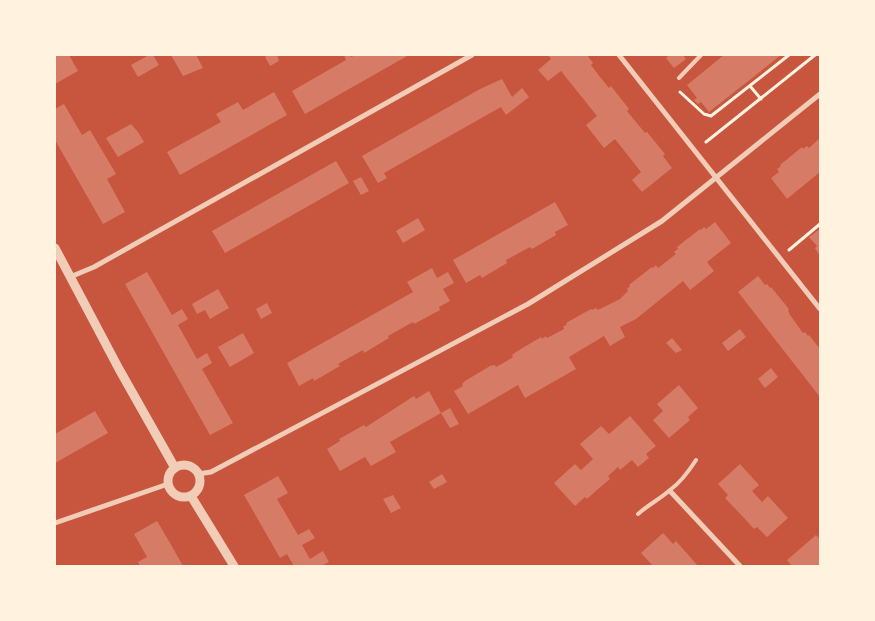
<svg xmlns="http://www.w3.org/2000/svg" width="875" height="621" font-family="'PT Serif',serif">
<rect width="100%" height="100%" fill="#c8553d"/>
<path fill="#d67c66" d="M55,55H69L78,71L55,84Z
M149,55H153L159,65L138,77L131,65Z
M171,55H196L203,68L183,76Z
M268,55H277L279,61L270,66L265,57Z
M344,55H350L351,57L356,55H409L305,114L292,91L346,60Z
M548,55H587L593,63L591,65L600,77L609,88L611,86L629,109L627,111L645,133L647,132L665,154L663,156L672,168L642,192L632,180L641,172L615,139L604,148L586,125L597,116L561,71L548,81L538,70L551,59Z
M669,55H683L686,59L674,68L666,58Z
M724,55H781L709,112L701,102L698,104L694,100L697,98L687,85Z
M502,79L512,97L522,88L529,97L506,115L501,107L384,173L387,178L378,183L362,156L480,89Z
M274,92L287,115L180,175L167,152L221,122L216,114L238,102L243,110Z
M64,104L82,135L90,130L116,174L107,179L125,212L103,224L55,140V109Z
M131,124L138,132L144,142L118,157L106,138Z
M820,138V172L787,199L771,178L779,172L777,169L781,166L780,165L802,147L803,149L807,146L809,148Z
M336,161L349,183L225,253L212,231Z
M361,177L369,191L361,195L353,181Z
M555,202L568,225L555,232L556,235L532,249L530,247L506,260L507,263L482,278L480,275L466,283L453,260Z
M418,218L425,230L403,243L396,231Z
M715,222L731,243L707,262L714,271L690,290L683,281L636,319L620,327L625,337L610,346L604,336L569,357L576,369L525,398L518,385L468,414L454,391L463,386L462,384L465,381L490,366L495,365L496,367L505,362L513,357L512,355L516,352L541,337L542,339L546,336L547,338L564,329L563,327L567,324L566,323L591,309L592,310L596,308L598,310L620,299L628,291L627,289L630,286L629,285L652,267L653,268L656,265L658,268L676,254L674,252L678,249L677,247L700,229L701,230L704,227L706,229Z
M820,229V256L815,248L817,246L809,237Z
M432,268L437,278L448,272L454,283L443,289L450,301L439,307L440,310L414,324L413,322L388,336L389,338L364,353L363,350L338,364L340,366L314,381L313,378L299,386L287,363L413,292L407,282Z
M147,272L172,315L182,309L188,319L178,325L197,359L207,353L212,363L202,369L233,423L210,435L125,284Z
M758,276L765,285L767,284L770,288L771,287L789,309L788,310L790,315L803,333L805,332L808,336L809,335L820,349V397L738,292Z
M218,289L229,308L210,319L205,310L197,314L192,304Z
M267,303L272,313L261,319L256,309Z
M740,329L746,337L728,351L722,343Z
M243,333L254,353L230,367L218,347Z
M672,338L682,350L676,353L666,343Z
M771,368L778,377L765,388L758,379Z
M679,385L698,408L688,417L690,420L669,438L653,420L663,411L657,404Z
M429,391L441,413L450,408L459,424L450,428L441,413L390,442L396,452L371,466L365,457L340,471L327,449L340,441L339,439L364,425L366,427L414,396L416,399Z
M95,411L108,433L55,463V434Z
M630,416L656,446L646,454L649,458L638,467L632,460L620,470L618,467L608,476L610,479L598,489L587,499L585,497L575,506L554,483L575,464L581,470L593,459L580,444L601,426L609,434Z
M740,464L759,485L752,491L762,502L768,496L788,518L767,537L757,527L754,529L744,518L725,498L728,495L718,484Z
M442,474L447,482L434,489L429,482Z
M278,476L288,493L277,499L298,535L309,529L315,538L302,545L310,559L323,551L329,562L321,566H294L287,554L280,558L244,495Z
M393,495L401,508L391,513L383,499Z
M157,521L170,543L183,566H140L138,562L147,557L134,534Z
M663,533L673,544L676,541L698,566H653L641,553Z
M816,535L820,539V566H792L787,560Z"/>
<g fill="none" stroke-linecap="round" stroke-linejoin="round">
<path stroke="#fff3e0" stroke-width="3" d="M750,86L761,99
M680,92L704,114L711,116L789,55
M706,142L815,55
M789,250L820,224"/>
<path stroke="#f1ccb7" stroke-width="4" d="M679,78L701,55
M638,514C648,505 660,499 670,490C681,482 689,471 696,460"/>
<path stroke="#f1ccb7" stroke-width="5" d="M619,55L820,309
M70,277L94,267L472,55
M198,474L211,472L528,304L662,221L820,94
M670,491L740,566
M55,523L168,484"/>
<path stroke="#f1ccb7" stroke-width="9" d="M55,248L119,369L175,468
M168 481a16 16 0 1 1 32 0a16 16 0 1 1-32 0Z
M191,496L234,566"/>
</g>
<rect width="875" height="621" fill="none" stroke="#fff3e0" stroke-width="112"/>
</svg>
